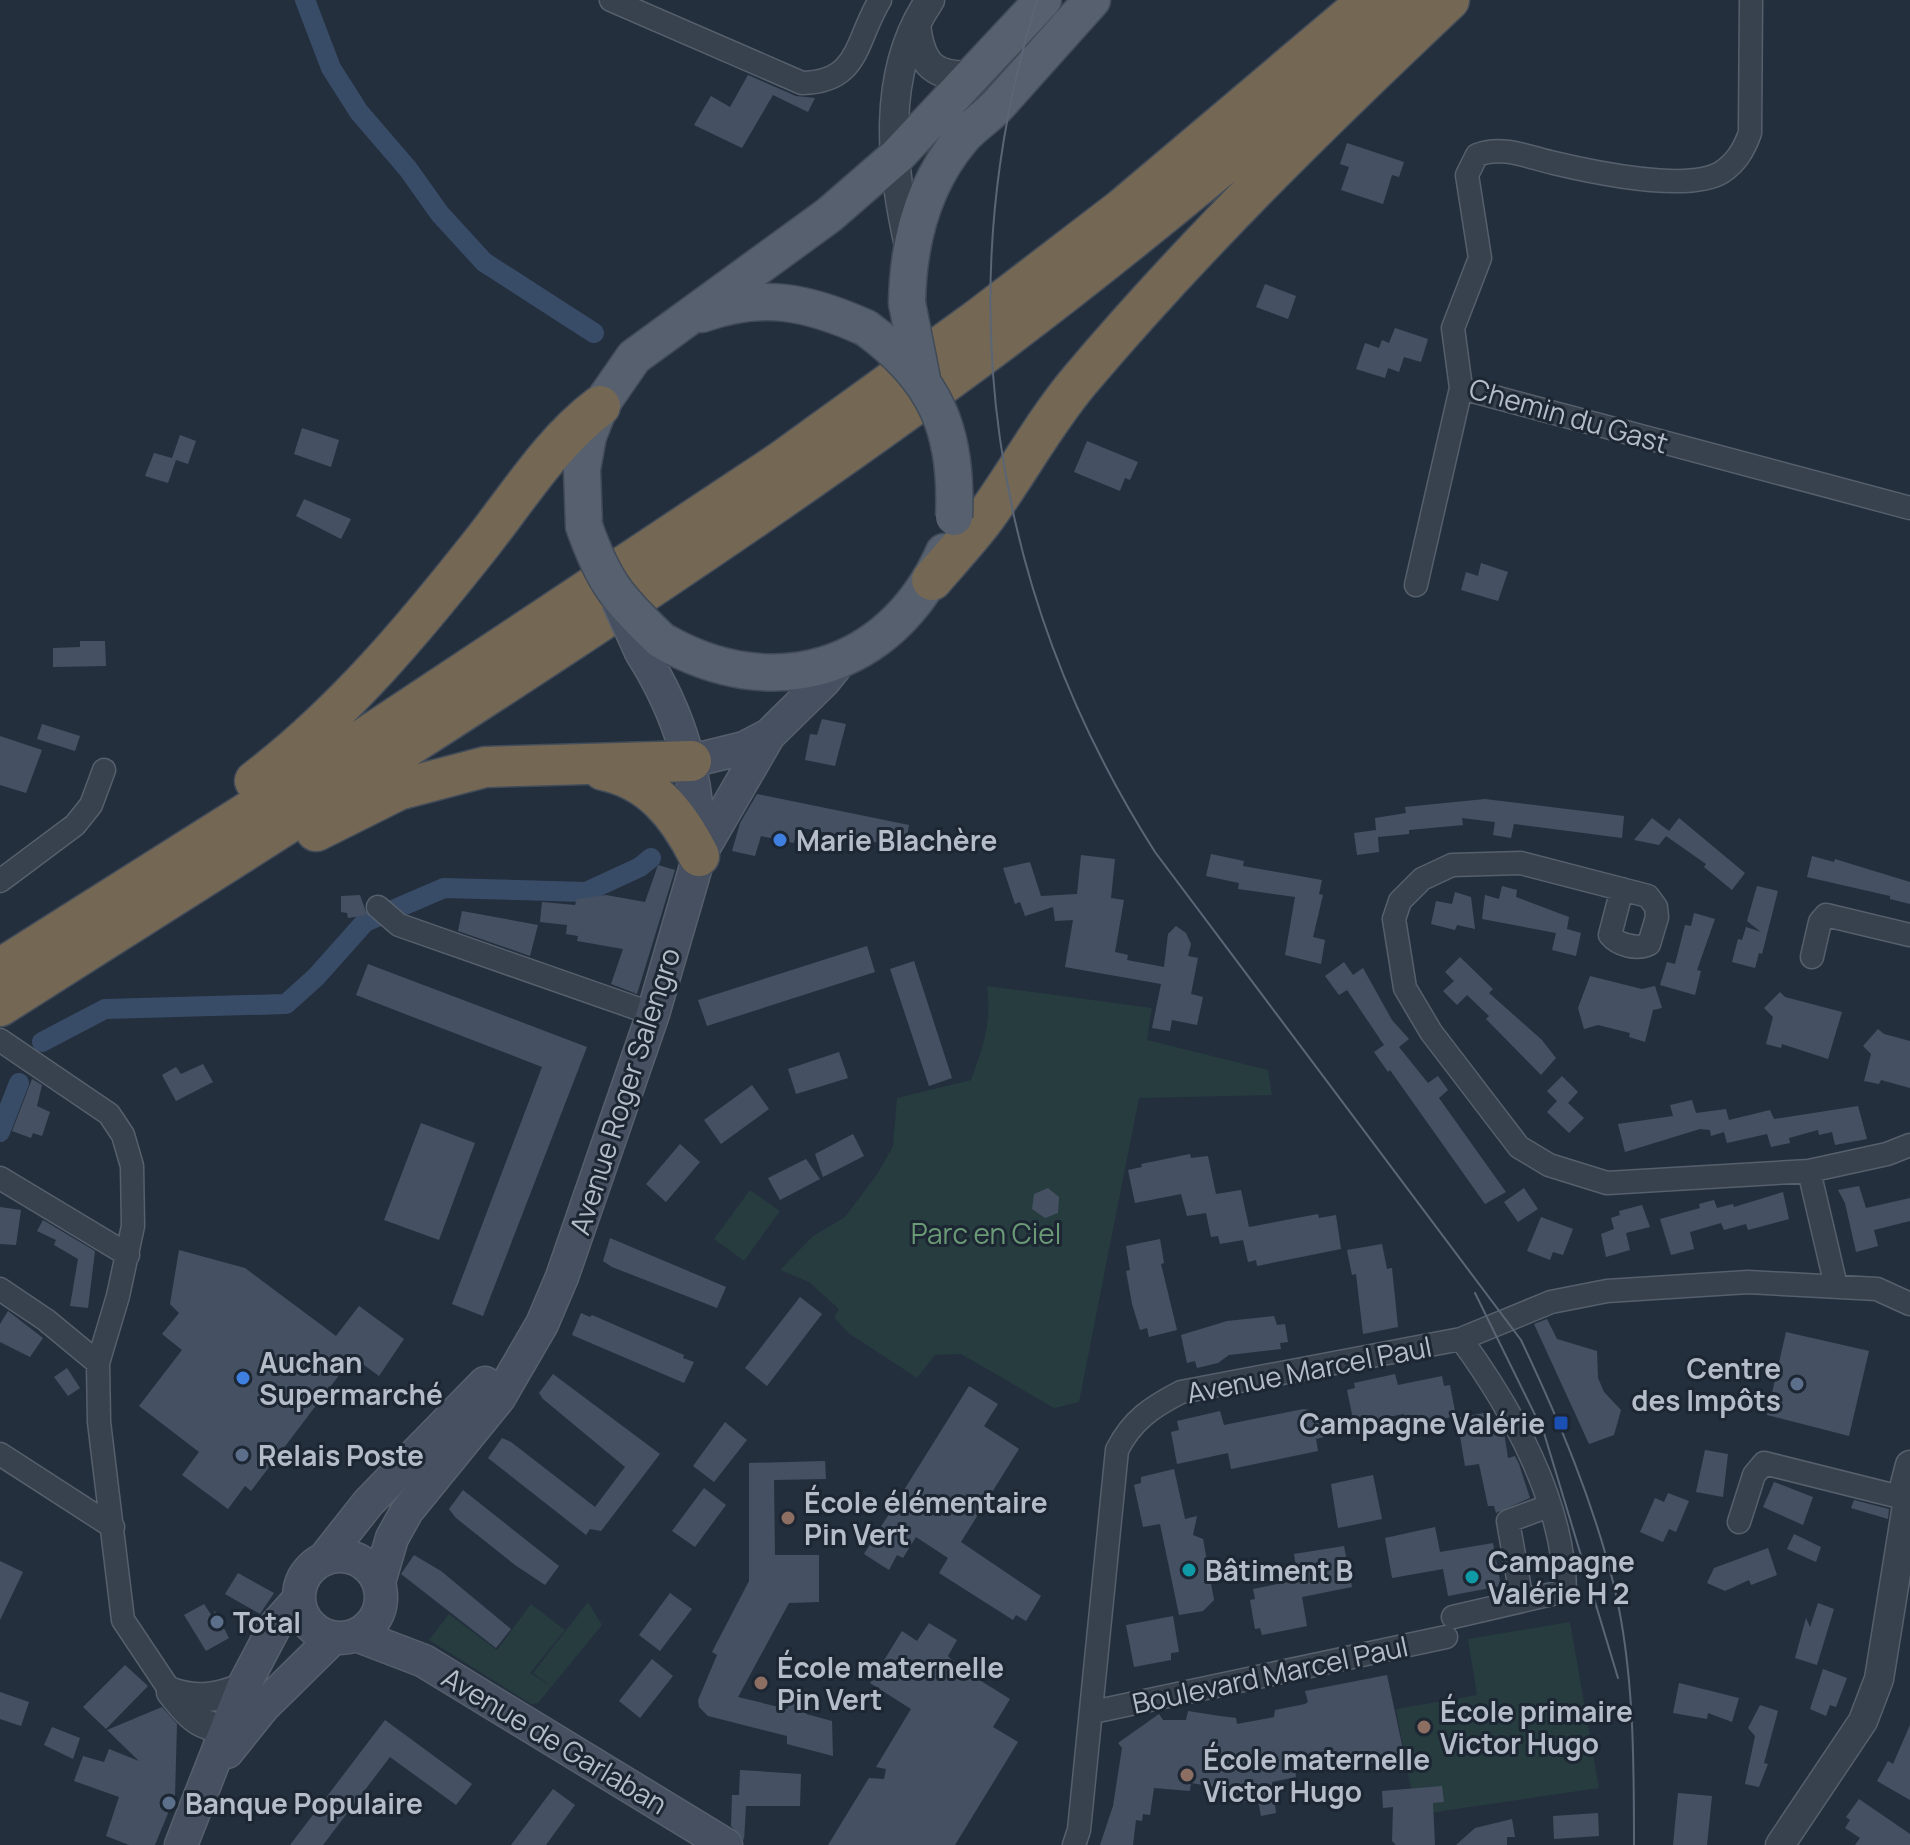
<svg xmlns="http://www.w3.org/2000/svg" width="1910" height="1845" font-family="Manrope,sans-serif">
<rect width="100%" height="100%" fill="#242f3e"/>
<path fill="#263c3f" d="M987,986L1152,1008L1147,1040L1268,1070L1272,1095L1139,1098L1079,1402L1054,1408L961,1354L935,1355L917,1378L847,1332L834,1317L839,1309L809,1282L780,1270L813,1236L845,1217L878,1173L893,1146L897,1098L971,1080C983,1047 992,1022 987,986Z
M750,1190L780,1211L744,1261L714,1239Z
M588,1602L602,1625L538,1703L531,1704L429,1640L449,1614L497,1650L531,1604L565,1630L530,1673L551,1686L533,1673Z
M1570,1622L1599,1788L1416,1815L1396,1709L1477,1695L1468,1639Z"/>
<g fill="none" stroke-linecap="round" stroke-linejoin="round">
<path stroke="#394c67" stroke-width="20" d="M305,0L331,68L359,112L408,169L440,214L484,262L594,333
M42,1042L105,1009L286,1004L316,977L365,922L444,888L586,892L640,867L651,858
M0,1132L19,1083"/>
</g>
<path fill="#455162" d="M748,75L796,96L815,98L808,112L773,95L742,148L694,125L711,96L730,107Z
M1347,143L1404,162L1399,177L1392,175L1383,204L1341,190L1349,167L1340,164Z
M1265,284L1296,296L1288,319L1256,307Z
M1395,328L1428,339L1421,362L1404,357L1399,372L1388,368L1385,378L1356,369L1365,343L1379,348L1382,340L1389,343Z
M302,428L339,440L331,467L294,454Z
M180,435L196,441L188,464L176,460L168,483L145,476L154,453L172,458Z
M1087,441L1138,462L1130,480L1125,478L1120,491L1074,472Z
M304,499L351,519L341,539L296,516Z
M1481,563L1508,572L1498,601L1461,590L1466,572L1478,576Z
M80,641H105L106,666L53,667V648L80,647Z
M822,719L846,724L835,766L805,760L810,734L817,735Z
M42,724L80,736L75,751L37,739Z
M0,736L42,750L26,793L0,785Z
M757,794L909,825L905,848L797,827L794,843L761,836L755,856L732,851L740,823Z
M1485,799L1624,816L1622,838L1514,824L1511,838L1493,835L1495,822L1462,818L1463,825L1409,830V834L1378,837L1379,852L1357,855L1354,833L1376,830L1375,818L1406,813L1405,807Z
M1652,818L1669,831L1679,818L1745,873L1732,890L1704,867L1706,864L1666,836L1659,845L1634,840Z
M1211,854L1244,861L1243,866L1322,880L1319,894L1323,895L1313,937L1325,940L1321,964L1285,955L1295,897L1238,889L1239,883L1206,876Z
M1081,855L1115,859L1111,898L1124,900L1115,952L1128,955L1127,960L1164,967L1168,934L1176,926L1186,933L1191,944L1188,956L1198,958L1191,994L1203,997L1197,1025L1172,1020L1170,1031L1152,1028L1161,984L1065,967L1073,920L1055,921L1053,907L1025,916L1020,902L1015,904L1003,868L1030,862L1041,896L1077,894Z
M1812,856L1834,862L1835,859L1910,882V904L1890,899V896L1807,877Z
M658,865L675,870L637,994L611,984L623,949L577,941L578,936L566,934L567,925L540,922L542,902L575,905L577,899L606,895L645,902Z
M1502,886L1517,890L1516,897L1569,917L1567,929L1581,933L1576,956L1552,950L1556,933L1482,919L1485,895L1499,899Z
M1757,886L1778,891L1762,954L1759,953L1755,968L1732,962L1738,939L1742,940L1746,927L1761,932L1747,921Z
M1455,892L1471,897L1475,929L1457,925L1455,930L1431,924L1436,901L1452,904Z
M360,895L367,915L348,918L347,913L341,912V896Z
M462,911L538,925L530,956L458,931Z
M1694,913L1715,919L1697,970L1701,971L1695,995L1660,985L1667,962L1675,964L1685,925L1691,926Z
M867,946L875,972L707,1026L698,1000Z
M1460,957L1493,989L1489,993L1542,1040L1556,1058L1541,1075L1486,1019L1489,1016L1467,995L1457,1005L1443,991L1454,981L1445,972Z
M914,961L952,1078L929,1086L890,969Z
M1344,962L1353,975L1363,968L1392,1020L1409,1039L1399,1047L1428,1083L1438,1076L1448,1090L1439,1098L1506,1192L1485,1204L1390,1070L1388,1072L1374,1052L1384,1045L1347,990L1339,995L1325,976Z
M368,964L587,1047L483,1316L452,1304L542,1067L356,995Z
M1590,976L1642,989L1655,986L1662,1008L1653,1010L1645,1042L1629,1037L1630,1033L1598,1025L1584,1029L1578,1008Z
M1780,992L1785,997L1842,1012L1828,1059L1782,1044L1781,1048L1766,1044L1773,1017L1764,1008Z
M1878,1029L1884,1034L1910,1041V1088L1881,1080L1879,1084L1864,1081L1871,1054L1863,1046Z
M839,1052L848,1078L796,1094L788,1069Z
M203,1064L213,1082L176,1101L162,1075L176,1067L181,1074Z
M1562,1076L1578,1092L1568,1103L1584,1118L1569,1133L1547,1112L1557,1101L1547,1091Z
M32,1079L42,1085L37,1106L50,1112L42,1136L33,1133L31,1138L12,1131Z
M752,1085L769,1109L721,1144L704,1120Z
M1692,1100L1696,1113L1726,1109L1729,1120L1770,1110L1774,1119L1858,1106L1867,1139L1835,1145L1832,1132L1819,1135L1818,1130L1789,1138L1790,1143L1771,1147L1767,1134L1727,1143L1724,1132L1711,1136L1710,1130L1700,1129L1625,1152L1618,1124L1673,1116L1670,1105Z
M421,1123L475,1143L439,1240L384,1220Z
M853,1134L864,1156L823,1177L815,1154Z
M680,1144L700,1162L666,1202L646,1184Z
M1190,1154L1191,1158L1208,1156L1216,1194L1241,1190L1249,1227L1318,1214L1319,1218L1336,1215L1341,1249L1257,1266L1256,1260L1248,1262L1243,1240L1220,1244L1218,1236L1211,1237L1206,1213L1187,1216L1181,1194L1135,1203L1128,1170L1142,1167L1141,1164Z
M806,1159L820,1179L780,1200L768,1178Z
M1859,1186L1866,1208L1910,1198V1221L1874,1230L1878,1246L1856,1252L1845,1203L1838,1190Z
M1048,1188L1059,1197L1058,1213L1045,1218L1032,1209L1034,1194Z
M1524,1188L1538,1209L1518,1222L1504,1202Z
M1783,1192L1789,1219L1748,1230L1746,1224L1724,1230L1721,1223L1690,1232L1694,1249L1671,1255L1660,1219L1700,1208L1699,1204L1714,1200L1717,1208L1733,1204L1734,1207Z
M1642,1205L1650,1227L1626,1233L1630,1250L1606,1257L1601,1234L1614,1229L1611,1218L1620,1215L1619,1211Z
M0,1207L21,1210L16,1245L0,1244Z
M1541,1217L1573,1229L1563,1255L1553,1252L1550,1260L1527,1251Z
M43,1220L95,1251L88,1308L70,1306L78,1259L54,1245L56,1240L37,1231Z
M610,1238L726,1287L717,1308L612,1267L603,1261Z
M1160,1239L1164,1263L1161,1264L1177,1330L1149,1337L1147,1328L1140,1330L1132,1304L1126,1271L1130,1270L1126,1246Z
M1382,1244L1387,1269L1392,1268L1398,1327L1363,1334L1356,1274L1352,1275L1347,1250Z
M179,1250L245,1268L336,1336L359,1306L404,1339L379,1376L353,1357L251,1491L245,1486L228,1509L182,1475L199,1452L139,1406L182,1350L162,1334L179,1313L170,1304Z
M800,1297L822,1314L767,1386L745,1368Z
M8,1311L43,1338L30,1357L0,1342V1324Z
M581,1313L590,1317L592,1315L684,1355L683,1358L694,1362L684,1383L572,1335Z
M1274,1316L1277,1325L1285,1324L1288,1342L1280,1343L1281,1349L1229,1355L1218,1363L1197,1368L1195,1361L1187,1363L1181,1335L1227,1321Z
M1547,1319L1557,1339L1597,1351L1598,1378L1604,1392L1621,1410L1614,1435L1589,1444L1534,1324Z
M1786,1332L1869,1351L1849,1436L1767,1415Z
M67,1368L80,1388L68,1396L54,1377Z
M553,1374L660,1454L601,1531L590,1529L586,1535L488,1458L502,1438L511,1442L595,1507L625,1467L543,1399L539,1393Z
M1395,1374L1398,1385L1442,1376L1444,1386L1450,1385L1456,1416L1406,1427L1404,1414L1361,1422L1360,1417L1353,1419L1347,1390L1355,1388L1354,1383Z
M969,1386L998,1404L984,1426L1019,1449L961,1542L1041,1596L1026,1621L1016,1615L1013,1620L939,1573L948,1558L916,1537L903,1558L897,1555L889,1570L864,1554Z
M1303,1409L1310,1410L1312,1420L1320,1419L1324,1437L1316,1439L1318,1451L1231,1469L1228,1453L1177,1464L1171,1432L1179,1430L1177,1421L1220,1411L1224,1425Z
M1489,1412L1490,1419L1495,1418L1504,1432L1508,1458L1515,1456L1519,1464L1530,1498L1496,1513L1494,1506H1488L1479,1464L1465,1466L1457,1418Z
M725,1422L747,1440L714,1482L693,1466Z
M1705,1450L1728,1454L1723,1497L1696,1492Z
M825,1461L826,1479L774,1480L775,1555H819V1602L789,1603L738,1697L787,1709L792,1701L806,1709V1714L832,1721L833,1756L787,1744V1736L708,1716L699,1707L698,1700L717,1655L712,1652L749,1581V1463Z
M1174,1469L1185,1519L1197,1516L1193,1535L1203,1539L1214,1600L1203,1611L1179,1615L1160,1524L1143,1527L1134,1485L1141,1483V1477Z
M1373,1475L1382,1519L1338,1528L1331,1484Z
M1774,1482L1813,1497L1803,1525L1763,1507Z
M704,1488L726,1505L695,1547L672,1531Z
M463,1490L559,1566L545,1585L515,1565L456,1518L449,1509Z
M1668,1493L1689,1501L1676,1532L1669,1529L1663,1542L1640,1532L1655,1498L1664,1502Z
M1854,1500L1889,1509L1888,1519L1851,1508Z
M1435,1527L1440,1552L1493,1543L1501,1586L1448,1596L1443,1569L1392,1578L1385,1538Z
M1794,1534L1821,1547L1816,1562L1787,1549Z
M1344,1546L1352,1587L1302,1597L1307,1626L1262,1635L1260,1628L1255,1629L1250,1600L1255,1599L1253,1589L1298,1580L1294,1554Z
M1768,1548L1777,1575L1751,1585L1749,1580L1725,1591L1707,1583L1714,1568Z
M414,1555L441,1571L511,1629L496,1648L401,1574Z
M0,1561L23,1572L0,1620Z
M238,1573L274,1593L260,1614L225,1594Z
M670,1593L692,1609L660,1651L639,1635Z
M1818,1603L1834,1609L1817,1665L1795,1658L1806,1618L1810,1627Z
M204,1604L212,1616L215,1611L229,1638L206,1651L184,1615Z
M1173,1616L1179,1652L1171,1653V1660L1134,1667L1126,1625Z
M929,1623L957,1640L948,1656L957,1666L1010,1699L993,1727L1018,1742L955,1845H828L869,1778L884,1779L886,1769L876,1767L911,1709L870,1683L902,1631L917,1641Z
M652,1659L673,1676L640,1718L619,1701Z
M125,1665L148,1686L106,1729L83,1707Z
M1823,1669L1847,1678L1836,1707L1830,1705L1826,1716L1810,1709Z
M1387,1675L1404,1754L1402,1758L1366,1764L1361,1753L1295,1768L1296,1777L1272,1782L1276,1813L1261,1816L1258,1800L1234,1804L1228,1789L1191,1783L1190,1791L1154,1788L1150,1815L1143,1814L1142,1821L1136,1820L1133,1845H1100L1113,1806L1122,1748L1118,1743L1159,1714L1163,1720H1186L1188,1711L1220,1716L1236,1718L1237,1724L1274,1717L1275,1710L1305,1704L1308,1702L1305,1691Z
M1679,1683L1739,1698L1732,1722L1708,1713L1707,1719L1673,1713Z
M0,1692L29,1702L21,1726L0,1719Z
M1760,1705L1778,1711L1764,1763L1768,1764L1759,1787L1745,1784L1755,1736L1748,1728Z
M162,1707L177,1724L175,1796L155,1845H129L106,1836L119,1797L74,1781L83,1756L104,1762L109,1749L139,1761L107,1730Z
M385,1720L472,1784L456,1805L390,1757L323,1845H290Z
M1910,1725V1800L1877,1781L1888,1761L1893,1764Z
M52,1727L80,1738L73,1759L44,1745Z
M740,1770L801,1774L800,1806H746L744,1840L731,1826L732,1795H739Z
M1442,1786L1444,1802L1433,1803L1435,1845H1396L1392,1841L1393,1807L1383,1808L1382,1791Z
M553,1789L575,1805L546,1845H511Z
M1678,1793L1712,1796L1707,1845H1673Z
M1859,1799L1910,1834V1845H1855L1860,1838L1845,1828L1850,1820L1846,1817Z
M1598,1813L1599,1836L1554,1839L1553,1816Z
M1512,1819L1515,1837H1507V1845H1456L1475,1828Z"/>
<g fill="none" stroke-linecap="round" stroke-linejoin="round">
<defs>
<path id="minor" d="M611,0L802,83C860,82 855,41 880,0
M1751,0L1750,133C1744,149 1737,162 1722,172C1689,193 1592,172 1554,163C1528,157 1502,145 1477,155L1467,175L1480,258L1453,328L1461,388L1910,508
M1416,585L1461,388
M0,881L75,825L91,805L104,770
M1622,889L1610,935C1618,945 1637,950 1649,944L1657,917L1656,907L1648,896L1521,863L1452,865L1422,879L1400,901L1394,919L1405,988L1431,1032L1519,1147L1549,1165L1607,1183L1809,1171L1887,1154L1910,1145
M378,907L399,925L653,1014
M1812,957L1820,922L1826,915L1910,935
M0,1040L109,1114L123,1135L132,1166L133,1226L118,1296L98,1363L99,1422L123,1620L171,1692
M1809,1171L1836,1286
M0,1178L128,1255
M0,1289L46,1320L98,1363
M0,1454L113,1527
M1739,1522L1754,1475L1764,1463L1908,1499
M1522,1601L1508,1521L1549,1506
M1453,1617L1565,1591C1564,1502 1512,1409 1461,1339
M1093,1712L1446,1637
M1074,1845L1079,1830L1117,1450C1132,1420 1152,1407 1181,1392L1461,1339L1551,1302L1607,1291L1748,1282L1877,1289L1910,1304"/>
<path id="tertiary" d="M916,25C921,66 934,78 976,75
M910,250C891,168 880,73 930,0
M171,1692C195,1723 207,1732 246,1727
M171,1692C197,1701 218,1698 243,1687
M1780,1845L1863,1721L1879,1679L1908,1499L1905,1484L1910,1465"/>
<path id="secondary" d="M641,652C681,715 699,778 699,853
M691,761L744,748L769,735
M299 1597a41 41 0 1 1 82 0a41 41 0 1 1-82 0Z
M323,1560L368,1503L485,1383
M379,1582L392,1538L407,1511L499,1398L542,1324L562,1277L653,1014L699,856L769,735L824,681L840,661
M356,1635L424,1661L726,1845
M227,1752L263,1707L333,1638
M181,1845L243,1687L275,1626L299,1599"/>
<path id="primary" d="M907,303C908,244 922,185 962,138C972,126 987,117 998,105C1029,70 1061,35 1092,0
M702,314C763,292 808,302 866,328
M584,526L582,469L588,436L600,406L634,357L829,215L897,156L1043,0
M661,640C772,705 891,671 944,552"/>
<path id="motorway" d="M932,580C949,560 967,541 983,520C1017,474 1043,424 1080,380C1194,245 1321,121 1449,0
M603,770C651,780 678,814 699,856
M255,781C343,714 413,630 481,544C519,496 551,443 600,406
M316,831L398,790L485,767L691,761
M0,969L356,744L782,461L977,320L1122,209L1369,0
M0,1006C331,795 668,588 984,354C1133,243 1276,122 1417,0"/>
</defs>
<use href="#minor" stroke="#565f6c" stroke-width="25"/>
<use href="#tertiary" stroke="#565f6c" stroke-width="31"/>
<use href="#secondary" stroke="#565f6c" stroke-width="35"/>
<use href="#primary" stroke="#414a57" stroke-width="39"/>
<use href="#motorway" stroke="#434c59" stroke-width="43"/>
<use href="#minor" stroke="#38414e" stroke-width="22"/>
<use href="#tertiary" stroke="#38414e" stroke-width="28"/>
<use href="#secondary" stroke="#465061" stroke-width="32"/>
<use href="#primary" stroke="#56606e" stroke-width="36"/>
<use href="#motorway" stroke="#746855" stroke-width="40"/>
<path stroke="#5a6575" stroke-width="2" d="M1037,0C946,295 990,592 1155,852L1521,1340C1559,1420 1594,1503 1615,1590C1634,1672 1634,1762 1634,1845
M1475,1293L1544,1433L1618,1678"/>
<defs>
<path id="secondary-bridge" d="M618,601L641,652"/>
<path id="primary-bridge" d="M907,303L922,379
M866,328C936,379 958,431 954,517
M584,526C604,583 618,599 661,640"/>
</defs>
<use href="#secondary-bridge" stroke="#565f6c" stroke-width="35" stroke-linecap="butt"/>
<use href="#primary-bridge" stroke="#414a57" stroke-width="39" stroke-linecap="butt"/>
<use href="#secondary-bridge" stroke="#465061" stroke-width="32"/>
<use href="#primary-bridge" stroke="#56606e" stroke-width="36"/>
</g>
<g fill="#3f7fe0" stroke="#1d2633" stroke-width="3">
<circle cx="780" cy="840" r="8"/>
<circle cx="243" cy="1378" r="8"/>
</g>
<g fill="#5c6f8a" stroke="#1d2633" stroke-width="3">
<circle cx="1797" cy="1384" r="8"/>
<circle cx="242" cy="1455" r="8"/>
<circle cx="217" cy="1622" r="8"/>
<circle cx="169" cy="1803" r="8"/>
</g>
<rect fill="#1a4fb4" stroke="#1d2633" stroke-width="3" x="1553" y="1415" width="16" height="16" rx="4"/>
<g fill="#8d6e63" stroke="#1d2633" stroke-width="3">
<circle cx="788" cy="1518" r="8"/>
<circle cx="761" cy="1683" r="8"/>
<circle cx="1424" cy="1727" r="8"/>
<circle cx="1187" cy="1775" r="8"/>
</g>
<g fill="#0f9aa8" stroke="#1d2633" stroke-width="3">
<circle cx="1189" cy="1570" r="8"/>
<circle cx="1472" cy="1577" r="8"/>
</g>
<g text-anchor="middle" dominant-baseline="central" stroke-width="6" stroke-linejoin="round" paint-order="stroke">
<g font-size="28" fill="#b4bcc9" stroke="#1d2633">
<text transform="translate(1569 415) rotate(16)">Chemin du Gast</text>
<text transform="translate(624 1091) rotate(-72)">Avenue Roger Salengro</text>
<text transform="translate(1309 1369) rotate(-11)">Avenue Marcel Paul</text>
<text transform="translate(1270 1674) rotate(-12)">Boulevard Marcel Paul</text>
<text transform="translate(555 1740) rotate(31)">Avenue de Garlaban</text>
</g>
<g font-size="28" font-weight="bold" fill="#b4bcc9" stroke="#1d2633" text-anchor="start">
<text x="796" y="840">Marie Blachère</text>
<text x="259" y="1362">Auchan<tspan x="259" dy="32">Supermarché</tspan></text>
<text x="1781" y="1368" text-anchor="end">Centre<tspan x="1781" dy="32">des Impôts</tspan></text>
<text x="1545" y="1423" text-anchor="end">Campagne Valérie</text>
<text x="258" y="1455">Relais Poste</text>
<text x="804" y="1502">École élémentaire<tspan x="804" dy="32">Pin Vert</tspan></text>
<text x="1488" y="1561">Campagne<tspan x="1488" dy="32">Valérie H 2</tspan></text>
<text x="1205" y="1570">Bâtiment B</text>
<text x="233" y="1622">Total</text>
<text x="777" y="1667">École maternelle<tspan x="777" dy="32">Pin Vert</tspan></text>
<text x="1440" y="1711">École primaire<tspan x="1440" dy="32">Victor Hugo</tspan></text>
<text x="1203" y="1759">École maternelle<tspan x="1203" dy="32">Victor Hugo</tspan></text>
<text x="185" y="1803">Banque Populaire</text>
</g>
<g font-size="28" fill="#6b9a76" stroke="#1d2633">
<text x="986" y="1233">Parc en Ciel</text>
</g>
</g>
</svg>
